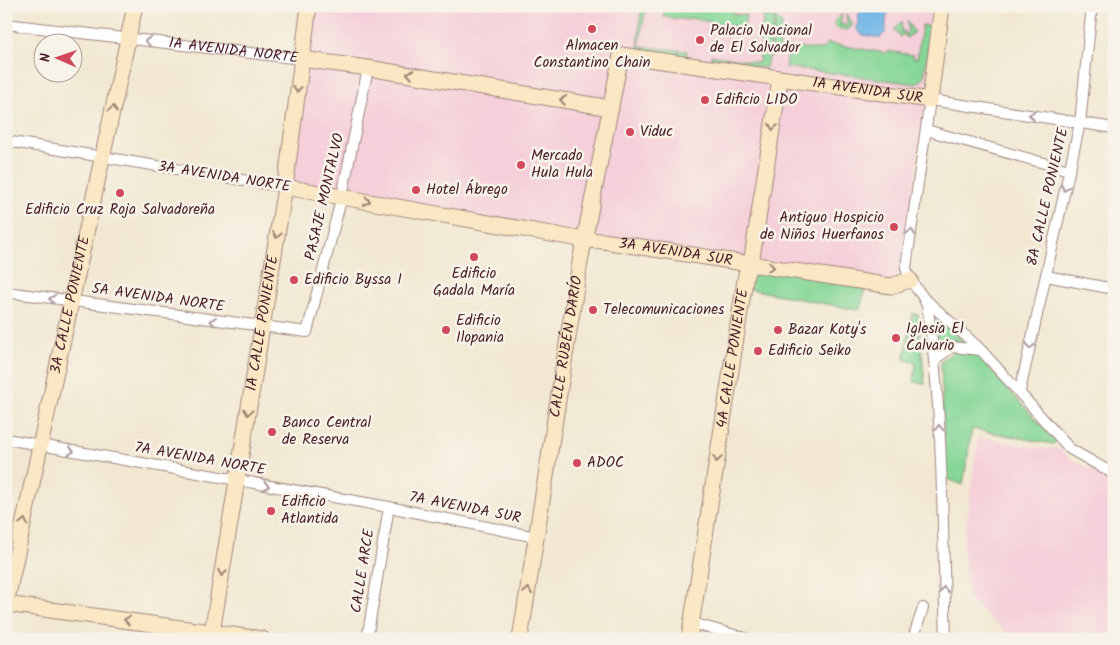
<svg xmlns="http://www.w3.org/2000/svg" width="1120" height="645" font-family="Kalam,sans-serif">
<rect width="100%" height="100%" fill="#f7f3e8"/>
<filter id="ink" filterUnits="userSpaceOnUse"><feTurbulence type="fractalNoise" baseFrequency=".02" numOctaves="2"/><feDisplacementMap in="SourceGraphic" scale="10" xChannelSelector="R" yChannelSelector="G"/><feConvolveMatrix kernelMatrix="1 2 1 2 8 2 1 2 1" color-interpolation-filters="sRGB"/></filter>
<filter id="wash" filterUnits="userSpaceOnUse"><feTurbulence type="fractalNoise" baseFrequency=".0096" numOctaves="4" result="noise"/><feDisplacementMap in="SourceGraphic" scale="20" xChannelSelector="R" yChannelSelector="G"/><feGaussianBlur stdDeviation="1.12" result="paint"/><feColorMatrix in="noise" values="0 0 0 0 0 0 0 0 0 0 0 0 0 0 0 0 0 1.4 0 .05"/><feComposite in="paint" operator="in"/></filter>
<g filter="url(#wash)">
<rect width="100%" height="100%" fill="#f2e8d2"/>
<path fill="#f5cfd9" d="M311,6H938L901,284L285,187Z
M978,437L1042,449L1058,448L1070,458L1114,481V639H1013L967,597L963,547Z"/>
<path fill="#86d797" stroke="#687b61" d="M641,6H646L639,46L687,51L686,58L638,51Z
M665,6H734L733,14L746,15L744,28L690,18L689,20L663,17Z
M842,14L840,26L843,23L845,27L847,25L846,14L853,25L846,31L843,28L839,30L833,23Z
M763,16L775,18L766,68L710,61L711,55L759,63Z
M776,17L782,25L779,52L770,57Z
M902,21L901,33L904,30L905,34L908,32L907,21L914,32L907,38L904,34L900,37L894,30Z
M922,25L931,26L924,78L917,84L785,67L788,47L821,50L822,48H825L826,43L886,53L887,51L913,55V58H917Z
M751,264L866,281L861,308L857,310L744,288Z
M912,314H918L925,384L914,382L916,362L904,360Z
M938,319H940L963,341L949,344L939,349L935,322Z
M955,351L974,354L979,357L1056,442L1053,444L972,429L963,485L945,478L941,363L943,359Z"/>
<path fill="#6fb6e6" stroke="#5c6a88" d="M860,6H888L885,33L880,38L862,35L857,30Z"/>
</g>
<g filter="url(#ink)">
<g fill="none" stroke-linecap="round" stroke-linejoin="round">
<defs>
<g id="street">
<path id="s1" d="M6,24L301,59"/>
<path d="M926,130L1069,170"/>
<path d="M6,141L285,187"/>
<path d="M1046,276L1114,289"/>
<path d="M6,292L307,332L342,196L368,68"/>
<path d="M926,300L980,349"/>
<path d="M934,360L952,347L981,350L1070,449L1114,474"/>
<path d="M1020,391L1080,123L1092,6"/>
<path d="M6,439L389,507L536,537"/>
<path d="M692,623L749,639"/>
<path d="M367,639L389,507"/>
<path d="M913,639L923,608"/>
<path d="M946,639C942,530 944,419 928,311C926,293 908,285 906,267L930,100L1114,128"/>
</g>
<g id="secondary">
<path d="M301,59L368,68L611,108"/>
<path id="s2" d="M285,187L585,240L603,241L891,286L910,280"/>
<path id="s3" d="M6,604L135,6"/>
<path d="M6,604L262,639"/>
<path id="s4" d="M211,639L285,187L309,6"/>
<path id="s5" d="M520,639L580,262L621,55L930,100L942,6"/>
<path id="s6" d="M689,639L746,274L751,264L780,79"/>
</g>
</defs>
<use href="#street" stroke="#9e847e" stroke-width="12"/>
<use href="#secondary" stroke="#9e847e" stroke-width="17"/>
<use href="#street" stroke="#fff" stroke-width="10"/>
<use href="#secondary" stroke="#fae7c3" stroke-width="15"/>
</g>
<defs><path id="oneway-chevron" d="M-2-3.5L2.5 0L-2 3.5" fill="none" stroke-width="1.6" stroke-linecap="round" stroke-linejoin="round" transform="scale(1.25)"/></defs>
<g stroke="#ae9aa0">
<use href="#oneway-chevron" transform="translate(148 41) rotate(-173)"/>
<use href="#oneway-chevron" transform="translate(1032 115) rotate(-171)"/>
<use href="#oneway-chevron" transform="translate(1065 188) rotate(103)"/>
<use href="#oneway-chevron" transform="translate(911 232) rotate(-82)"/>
<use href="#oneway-chevron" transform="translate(52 299) rotate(-171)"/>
<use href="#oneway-chevron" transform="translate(213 321) rotate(-172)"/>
<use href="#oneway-chevron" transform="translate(1030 346) rotate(103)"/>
<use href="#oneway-chevron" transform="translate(939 428) rotate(-92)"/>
<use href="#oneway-chevron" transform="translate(71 451) rotate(10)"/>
<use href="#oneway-chevron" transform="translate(266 486) rotate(10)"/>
<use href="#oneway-chevron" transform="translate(944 590) rotate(-92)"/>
</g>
<g stroke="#a28377">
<use href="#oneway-chevron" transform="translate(410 74) rotate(-171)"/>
<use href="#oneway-chevron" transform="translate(297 89) rotate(97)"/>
<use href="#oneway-chevron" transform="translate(563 100) rotate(-170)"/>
<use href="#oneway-chevron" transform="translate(113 109) rotate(-78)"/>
<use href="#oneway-chevron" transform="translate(773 127) rotate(99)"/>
<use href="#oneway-chevron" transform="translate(367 201) rotate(10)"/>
<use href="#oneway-chevron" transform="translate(277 235) rotate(99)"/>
<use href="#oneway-chevron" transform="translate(771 267) rotate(9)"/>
<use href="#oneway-chevron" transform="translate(248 412) rotate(99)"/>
<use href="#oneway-chevron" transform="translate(717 459) rotate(99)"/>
<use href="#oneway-chevron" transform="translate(24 522) rotate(-78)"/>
<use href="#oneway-chevron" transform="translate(222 573) rotate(99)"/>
<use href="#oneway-chevron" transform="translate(528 591) rotate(-81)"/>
<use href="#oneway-chevron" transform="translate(127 620) rotate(-172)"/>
</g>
</g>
<g fill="#d1495b" stroke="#f7f3e8" stroke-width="2">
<circle cx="592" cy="29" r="5"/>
<circle cx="700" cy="40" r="5"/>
<circle cx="705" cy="100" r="5"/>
<circle cx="630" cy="132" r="5"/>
<circle cx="521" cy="165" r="5"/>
<circle cx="416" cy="190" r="5"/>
<circle cx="120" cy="193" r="5"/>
<circle cx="894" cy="227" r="5"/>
<circle cx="474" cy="257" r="5"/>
<circle cx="294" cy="280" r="5"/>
<circle cx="593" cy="310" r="5"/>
<circle cx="446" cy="330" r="5"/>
<circle cx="778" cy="330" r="5"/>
<circle cx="896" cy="338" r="5"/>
<circle cx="758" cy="351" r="5"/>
<circle cx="272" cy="432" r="5"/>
<circle cx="577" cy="463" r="5"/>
<circle cx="271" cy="511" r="5"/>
</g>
<g text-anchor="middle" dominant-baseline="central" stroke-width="5" stroke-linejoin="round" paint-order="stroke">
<g font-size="15" fill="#4a1f2b" stroke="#f7f3e8" text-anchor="start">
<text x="710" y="31">Palacio Nacional<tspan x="710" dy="17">de El Salvador</tspan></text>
<text x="592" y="46" text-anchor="middle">Almacen<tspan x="592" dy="17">Constantino Chain</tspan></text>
<text x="715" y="100">Edificio LIDO</text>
<text x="640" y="132">Viduc</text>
<text x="531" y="156">Mercado<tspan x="531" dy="17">Hula Hula</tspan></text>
<text x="426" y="190">Hotel Ábrego</text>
<text x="120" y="210" text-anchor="middle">Edificio Cruz Roja Salvadoreña</text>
<text x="884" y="218" text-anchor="end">Antiguo Hospicio<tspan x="884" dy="17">de Niños Huerfanos</tspan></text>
<text x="474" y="274" text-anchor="middle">Edificio<tspan x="474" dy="17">Gadala María</tspan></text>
<text x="304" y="280">Edificio Byssa I</text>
<text x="603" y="310">Telecomunicaciones</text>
<text x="456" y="321">Edificio<tspan x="456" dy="17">Ilopania</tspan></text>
<text x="906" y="329">Iglesia El<tspan x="906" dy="17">Calvario</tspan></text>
<text x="788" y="330">Bazar Koty's</text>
<text x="768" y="351">Edificio Seiko</text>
<text x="282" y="423">Banco Central<tspan x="282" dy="17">de Reserva</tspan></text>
<text x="587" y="463">ADOC</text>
<text x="281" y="502">Edificio<tspan x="281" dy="17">Atlantida</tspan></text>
</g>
<g font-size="15" fill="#4a1f2b" stroke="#f7f3e8">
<text stroke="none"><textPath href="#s1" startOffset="229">1A AVENIDA NORTE</textPath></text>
<text stroke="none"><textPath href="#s5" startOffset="842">1A AVENIDA SUR</textPath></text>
<text transform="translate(224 177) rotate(9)">3A AVENIDA NORTE</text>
<text transform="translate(325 197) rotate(-77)">PASAJE MONTALVO</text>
<text transform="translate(1048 197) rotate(-77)">8A CALLE PONIENTE</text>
<text stroke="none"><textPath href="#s2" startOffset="396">3A AVENIDA SUR</textPath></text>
<text transform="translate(158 298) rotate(8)">5A AVENIDA NORTE</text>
<text stroke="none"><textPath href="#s3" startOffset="306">3A CALLE PONIENTE</textPath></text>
<text stroke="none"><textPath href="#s4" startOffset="320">1A CALLE PONIENTE</textPath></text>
<text stroke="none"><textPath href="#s5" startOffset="296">CALLE RUBÉN DARÍO</textPath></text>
<text stroke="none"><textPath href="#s6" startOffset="284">4A CALLE PONIENTE</textPath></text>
<text transform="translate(200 459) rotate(10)">7A AVENIDA NORTE</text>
<text transform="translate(465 508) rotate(11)">7A AVENIDA SUR</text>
<text transform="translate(363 571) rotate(-81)">CALLE ARCE</text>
</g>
</g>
<rect width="1120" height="645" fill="none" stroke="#f7f3e8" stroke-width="25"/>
<g transform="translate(58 58) rotate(272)"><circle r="24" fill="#f7f3e8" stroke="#b29e9c"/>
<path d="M0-4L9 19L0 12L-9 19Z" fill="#d1495b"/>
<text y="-8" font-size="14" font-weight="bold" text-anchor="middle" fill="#4a1f2b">N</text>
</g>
</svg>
